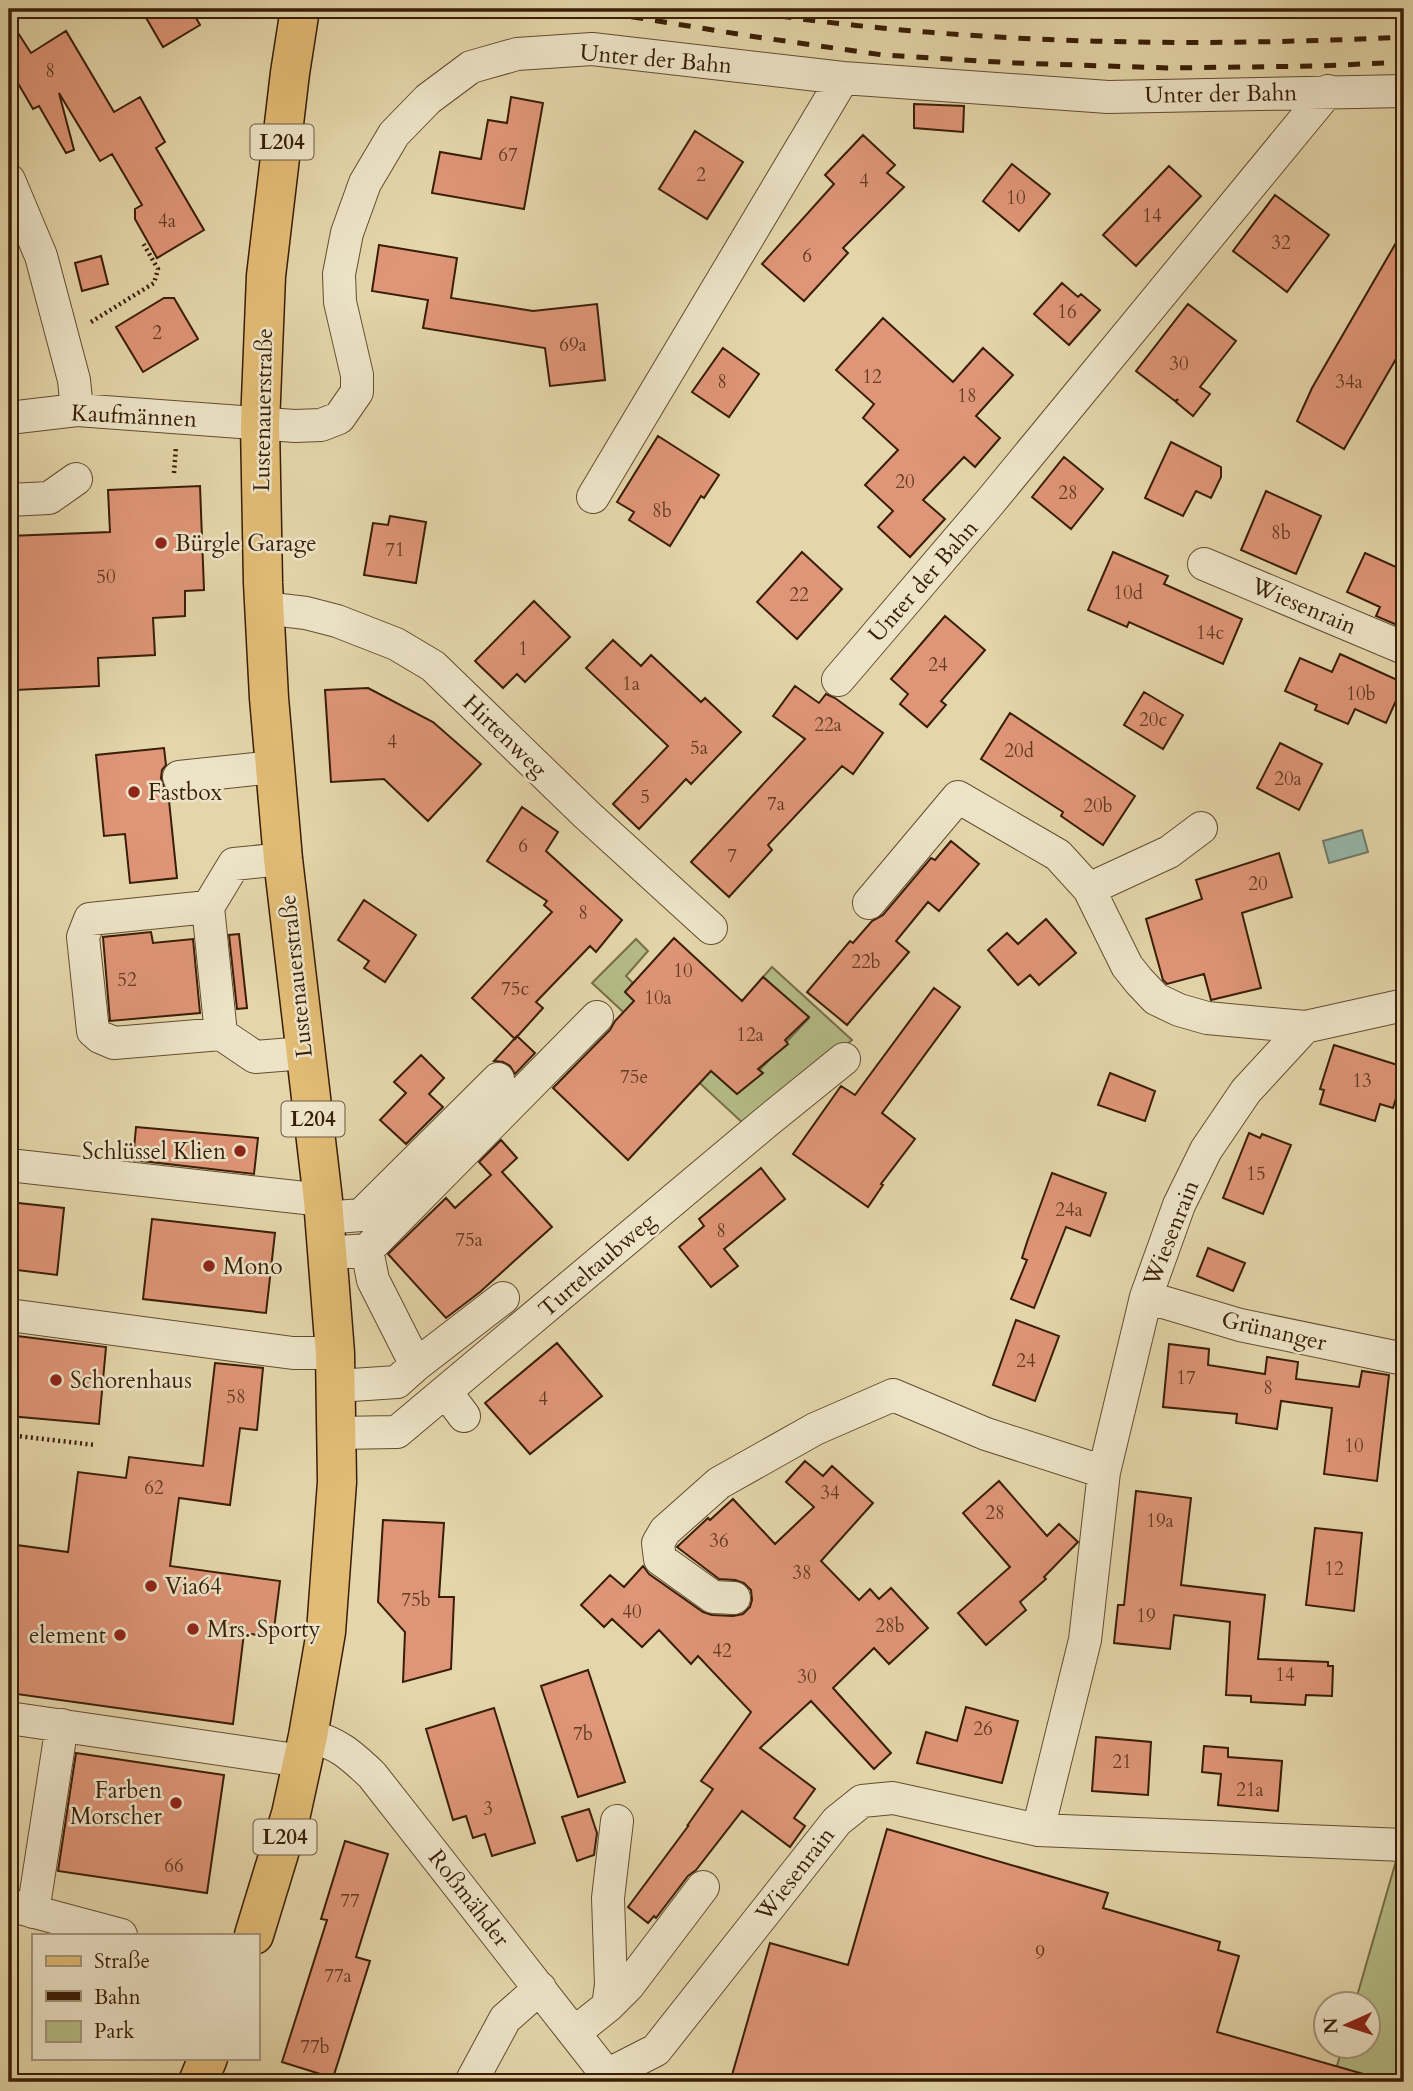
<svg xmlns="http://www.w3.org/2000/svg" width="1413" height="2091" font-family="Cardo,serif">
<rect width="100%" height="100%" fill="#e4d6aa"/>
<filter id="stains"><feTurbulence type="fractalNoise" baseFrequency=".00286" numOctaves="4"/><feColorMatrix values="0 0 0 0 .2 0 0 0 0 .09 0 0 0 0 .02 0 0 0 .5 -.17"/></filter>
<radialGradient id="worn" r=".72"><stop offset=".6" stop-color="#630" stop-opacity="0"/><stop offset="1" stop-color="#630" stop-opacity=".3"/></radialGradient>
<path fill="#b5bd88" stroke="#776e48" stroke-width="2" d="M636,939L648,951L626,976L633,983L625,992L737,1094L809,1018L763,977L772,967L852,1040L747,1127L592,983Z
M1396,1861H1404V2082H1332L1343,2046H1368V2004L1355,2003Z"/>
<path fill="#95b9ab" stroke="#707b69" stroke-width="2" d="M1362,830L1368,852L1329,863L1323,841Z"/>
<path fill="#df9577" stroke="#391e07" stroke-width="2" d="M141,9H191L200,25L163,47Z
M9,19L31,53L66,31L114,112L140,97L165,142L156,148L204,230L157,258L135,219V209L142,205L112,154L100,161L59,93L74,150L66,153L39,106L33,109L9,68Z
M511,97L543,103L524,209L432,193L440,152L481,159L488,120L507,123Z
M914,104L964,106L963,132L914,128Z
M695,131L743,162L707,219L659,189Z
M863,135L895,165L887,173L904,187L843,248L848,253L804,301L762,264L834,184L825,175Z
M1012,164L1050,194L1019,231L983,201Z
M1169,166L1201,196L1136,266L1103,235Z
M1275,195L1329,235L1287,292L1233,251Z
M1404,229V345L1344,449L1297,421L1312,388Z
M379,245L457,258L451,298L533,311L597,304L605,380L550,386L545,348L423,328L428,300L372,291Z
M101,256L108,284L82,291L75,263Z
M1062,283L1078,297L1081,294L1100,310L1069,345L1034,314Z
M164,298H174L198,339L143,372L116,327Z
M1188,304L1236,341L1200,387L1210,394L1193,416L1176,402L1178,399L1175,401L1136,371Z
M883,318L953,382L983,348L1013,375L976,416L1000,438L975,467L964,457L923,500L945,519L910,557L878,527L893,511L865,485L898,450L863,418L874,404L836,370Z
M723,348L759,374L729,417L692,392Z
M658,436L719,475L704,498L701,496L670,546L629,520L634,512L617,502Z
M1171,442L1221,467V477L1211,498L1196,491L1183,516L1145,498Z
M1064,457L1103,489L1071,529L1032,497Z
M200,486L204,590L185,591V616L153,618L155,655L98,658L99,686L15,690L9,536L110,532L108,490Z
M1266,491L1321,516L1296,574L1241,550Z
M390,516L426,522L416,583L364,575L373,523L388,525Z
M802,552L842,589L797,639L757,602Z
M1113,552L1168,576L1164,584L1242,619L1223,664L1129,622L1127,627L1088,610Z
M1365,553L1398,568L1404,556V628L1376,616L1380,607L1347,592Z
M534,601L570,637L525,682L517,674L503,688L475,661Z
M945,616L985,650L941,701L946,705L927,727L900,704L908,694L891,679Z
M613,640L641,666L651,655L701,702L705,698L741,732L691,784L686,779L639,829L613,804L668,746L586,668Z
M1340,654L1404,683L1386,723L1355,709L1348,724L1315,710L1317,705L1285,691L1300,658L1332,672Z
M795,686L819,703L826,694L835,698L883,733L853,774L842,766L768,845L772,850L729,897L691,862L805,739L773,716Z
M368,688L433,722L481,764L428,821L384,779L331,782L325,690Z
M1144,692L1183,715L1163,749L1124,725Z
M1010,713L1135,796L1103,845L1061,816L1063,812L981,759Z
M1280,743L1322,764L1299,810L1257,788Z
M164,748L166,765L162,770L161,778L164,787L168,791L177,878L130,883L125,834L104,836L96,755Z
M522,807L558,832L546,851L622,920L596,952L590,946L536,1002L543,1008L515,1039L472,998L552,912L544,905L547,901L487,861Z
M951,841L979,864L939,911L928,902L896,941L909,952L847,1025L807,992L850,941L853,943L872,921L883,915L931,858L935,860Z
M1279,853L1292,897L1242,913L1261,988L1211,1000L1204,974L1167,984L1163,980L1146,919L1202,899L1196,880Z
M364,900L416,935L385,982L364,968L369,961L338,940Z
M1046,919L1076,953L1039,985L1030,975L1018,985L988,950L1007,933L1018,944Z
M151,932L153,943L193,939L200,1013L110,1021L103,937Z
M239,934L247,1008L237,1009L229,935Z
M674,938L742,1001L763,977L809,1017L785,1040L788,1044L758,1069L763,1073L737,1094L711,1071L628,1160L553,1088L610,1030L615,1021L634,1001L625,992Z
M934,988L960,1007L882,1113L915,1139L881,1184L883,1185L868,1207L793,1154L841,1086L855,1095Z
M517,1036L535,1053L515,1074L510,1066L503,1062L494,1061Z
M1334,1045L1404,1067V1073L1393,1108L1380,1104L1375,1121L1320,1104L1324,1090L1320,1089Z
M421,1055L444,1078L429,1094L443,1107L406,1144L380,1120L406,1093L394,1082Z
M1110,1073L1155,1091L1145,1121L1098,1105Z
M136,1127L258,1138L254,1174L133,1160Z
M1249,1133L1260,1138L1262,1134L1291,1145L1263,1214L1223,1198Z
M501,1140L517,1158L502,1172L552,1227L480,1292L446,1318L388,1254L446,1198L455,1208L491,1175L479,1162Z
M761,1168L785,1199L724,1249L738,1266L711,1287L679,1247L704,1226L699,1219Z
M1052,1173L1106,1193L1090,1236L1066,1227L1034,1308L1011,1299L1027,1260L1022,1258L1027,1242Z
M9,1202L64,1208L57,1275L9,1269Z
M152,1219L275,1233L266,1313L143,1299Z
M1208,1248L1245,1263L1233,1291L1197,1276Z
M1016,1320L1059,1336L1035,1401L993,1385Z
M9,1335L106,1347L99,1424L9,1416Z
M557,1343L602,1396L530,1454L485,1403Z
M1169,1344L1209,1349L1208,1365L1265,1374L1267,1357L1298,1362L1296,1379L1359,1387L1362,1371L1389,1375L1377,1481L1324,1474L1332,1408L1281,1401L1277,1429L1236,1423L1237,1414L1163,1407Z
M215,1363L263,1368L257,1430L240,1428L230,1505L179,1498L170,1566L280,1581L273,1637L244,1633L233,1724L9,1693V1544L68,1552L78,1472L126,1478L129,1457L203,1466Z
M805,1461L823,1476L832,1466L873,1503L821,1561L859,1600L870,1589L879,1599L891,1588L928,1628L889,1664L874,1648L833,1688L891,1753L874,1769L811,1701L760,1748L815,1789L794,1818L805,1826L790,1847L742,1811L696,1870L688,1876L656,1918L654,1916L648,1923L628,1907L689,1825L687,1826L713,1789L701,1781L751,1712L698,1656L691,1664L659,1630L642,1647L612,1619L604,1627L581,1605L610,1575L624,1587L643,1566L649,1574L703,1612L712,1615L733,1616L743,1614L750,1607L752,1600L751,1590L744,1583L735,1580L719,1579L677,1547L708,1518L710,1520L733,1499L775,1544L814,1507L786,1482Z
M999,1481L1047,1536L1059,1524L1078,1542L1044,1577L1046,1579L1020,1602L1026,1610L986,1645L958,1613L1010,1567L963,1513Z
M1136,1491L1191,1498L1181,1585L1265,1595L1258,1659L1328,1662V1666H1333L1332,1696L1306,1695L1305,1705L1251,1702V1696L1226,1695L1230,1622L1174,1615L1170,1649L1114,1643L1118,1605H1124Z
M383,1520L444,1523L439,1597H454L451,1669L403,1682L405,1632L378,1602Z
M1315,1528L1362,1533L1354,1611L1306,1605Z
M588,1670L625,1782L578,1797L541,1686Z
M966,1707L1018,1721L1002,1783L917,1763L926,1732L957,1741Z
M494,1708L535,1843L492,1856L485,1834L473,1838L466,1816L453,1820L426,1729Z
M1096,1737L1151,1742L1148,1795L1092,1791Z
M1204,1746L1228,1748V1757L1282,1761L1278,1811L1218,1805L1221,1774L1202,1772Z
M76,1753L224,1775L207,1893L58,1871Z
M589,1809L597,1833L594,1855L577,1861L562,1817Z
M887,1829L1108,1893L1103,1908L1220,1942L1218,1950L1239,1956L1217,2032L1367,2075L1366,2082H730L770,1943L848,1965Z
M345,1841L388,1854L356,1957L370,1961L333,2078L282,2062L327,1920L321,1919Z"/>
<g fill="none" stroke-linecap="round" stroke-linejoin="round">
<defs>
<path id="minor" d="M9,180L41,256L74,380L77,410
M9,418L77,410L295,426L321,425L339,418L357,392V375L340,302L339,274L347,233L365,183L394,134L428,99L471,67L517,54L592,49L843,78L1108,97L1404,91
M593,497L843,78
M9,500L49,498L76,479
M1204,564L1404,648
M264,608L306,613L337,621L396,644L433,666L587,815L711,928
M838,680L990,502L1328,91
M179,777L274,767
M283,859L234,864L208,907L221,1034L255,1057L305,1053
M1089,889L1169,852L1201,828
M869,903L958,797L1058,855L1089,889L1127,966L1139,981L1156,999L1179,1010L1207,1018L1305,1027
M208,907L90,919L83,937L93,1031L100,1037L114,1043L221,1034
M9,1165L323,1200
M324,1218L361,1215L498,1079
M367,1250L373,1280L416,1365
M327,1253L367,1250L597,1017
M1146,1297L1240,1325L1404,1359
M9,1315L293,1353H335
M337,1386L397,1382L416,1365L503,1298
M446,1392L464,1416
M336,1433L397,1432L765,1123L844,1059
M734,1598L713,1597L660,1559L658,1543L665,1531L719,1483L815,1429L893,1395L986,1434L1104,1472
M9,1718L302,1761
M308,1736C337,1742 351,1755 372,1775L574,2033L607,2075L610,2082
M1038,1830L1085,1640L1104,1472L1146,1297L1179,1205L1206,1150L1246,1091L1305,1027L1404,1005
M9,1905L121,1935
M33,1912L62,1725
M608,2006L628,1986L703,1887
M574,2033L608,2006L611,1985L608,1898L617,1821
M607,2075L656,2050L837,1821L862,1801L893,1798L1038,1830L1404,1845
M471,2082L505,2019L540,1988"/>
<path id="major" d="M254,1935L291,1814L308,1736L326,1632L337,1482L335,1353L323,1200L283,859L269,698L263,583L260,424L266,276L290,73L300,9
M198,2082L208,2058"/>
</defs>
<use href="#minor" stroke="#644c30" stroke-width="34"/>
<use href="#major" stroke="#391e07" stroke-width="41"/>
<path stroke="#391e07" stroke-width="4.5" stroke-dasharray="2 3.5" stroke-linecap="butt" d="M91,322L154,283L158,269L143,243
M174,473L176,446
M9,1435L95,1445"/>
<use href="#minor" stroke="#ede4c8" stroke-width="32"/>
<use href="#major" stroke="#e2bb75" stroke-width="38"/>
<path stroke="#391e07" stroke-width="5" stroke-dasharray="12 12" stroke-linecap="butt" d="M584,9L750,36L883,55L1015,63L1168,68L1319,66L1404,62
M732,9C954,44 1180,48 1404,37"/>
</g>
<g fill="#8f2418" stroke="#ede4c8" stroke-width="2.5">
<circle cx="161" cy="543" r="7"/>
<circle cx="134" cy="792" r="7"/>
<circle cx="240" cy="1151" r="7"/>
<circle cx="209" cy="1266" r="7"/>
<circle cx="56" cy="1380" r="7"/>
<circle cx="151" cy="1586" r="7"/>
<circle cx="193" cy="1629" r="7"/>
<circle cx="120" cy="1635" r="7"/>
<circle cx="176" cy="1803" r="7"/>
</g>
<g text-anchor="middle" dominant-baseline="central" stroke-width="5" stroke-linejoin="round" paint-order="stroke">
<g font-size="19" fill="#623c23">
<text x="50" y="71">8</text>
<text x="508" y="155">67</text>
<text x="701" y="175">2</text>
<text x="864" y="181">4</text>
<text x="1016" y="198">10</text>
<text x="1152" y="216">14</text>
<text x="167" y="221">4a</text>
<text x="1281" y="243">32</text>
<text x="807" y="256">6</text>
<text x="1067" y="312">16</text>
<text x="157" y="333">2</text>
<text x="573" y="345">69a</text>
<text x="1179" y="364">30</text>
<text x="872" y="377">12</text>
<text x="722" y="382">8</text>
<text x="1349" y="382">34a</text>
<text x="967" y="396">18</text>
<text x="905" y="482">20</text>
<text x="1068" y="493">28</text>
<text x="662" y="511">8b</text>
<text x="1281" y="533">8b</text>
<text x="395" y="550">71</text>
<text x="106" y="577">50</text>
<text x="1128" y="593">10d</text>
<text x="799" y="595">22</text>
<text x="1210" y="633">14c</text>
<text x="523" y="649">1</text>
<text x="938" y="665">24</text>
<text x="631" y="684">1a</text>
<text x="1361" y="694">10b</text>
<text x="1153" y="720">20c</text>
<text x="828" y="725">22a</text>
<text x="392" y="742">4</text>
<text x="699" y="748">5a</text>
<text x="1019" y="751">20d</text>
<text x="1288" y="779">20a</text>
<text x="645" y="797">5</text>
<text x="776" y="804">7a</text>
<text x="1098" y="806">20b</text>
<text x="523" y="846">6</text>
<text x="732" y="856">7</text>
<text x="1258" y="884">20</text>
<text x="583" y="913">8</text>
<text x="866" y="962">22b</text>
<text x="683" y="971">10</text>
<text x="127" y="980">52</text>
<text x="515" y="989">75c</text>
<text x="658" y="998">10a</text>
<text x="750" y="1035">12a</text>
<text x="634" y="1077">75e</text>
<text x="1362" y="1081">13</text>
<text x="1256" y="1174">15</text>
<text x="1069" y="1210">24a</text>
<text x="721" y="1231">8</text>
<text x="469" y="1240">75a</text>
<text x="1026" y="1361">24</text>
<text x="1186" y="1378">17</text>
<text x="1268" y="1388">8</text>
<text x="236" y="1397">58</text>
<text x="543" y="1399">4</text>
<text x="1354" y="1446">10</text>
<text x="154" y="1488">62</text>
<text x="830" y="1493">34</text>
<text x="995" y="1513">28</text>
<text x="1160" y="1521">19a</text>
<text x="719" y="1541">36</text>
<text x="1334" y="1569">12</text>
<text x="802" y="1573">38</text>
<text x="416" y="1600">75b</text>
<text x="632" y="1612">40</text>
<text x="1146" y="1616">19</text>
<text x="890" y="1626">28b</text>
<text x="722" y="1651">42</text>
<text x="1285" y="1675">14</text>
<text x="807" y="1677">30</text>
<text x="983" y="1729">26</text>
<text x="583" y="1734">7b</text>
<text x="1122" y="1762">21</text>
<text x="1250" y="1790">21a</text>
<text x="488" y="1809">3</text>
<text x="174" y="1866">66</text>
<text x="350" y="1901">77</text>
<text x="1040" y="1953">9</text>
<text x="338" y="1976">77a</text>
<text x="315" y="2047">77b</text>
</g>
<g fill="#ede4c8" stroke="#6f5941" stroke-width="2">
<rect x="250.5" y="124.5" width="63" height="35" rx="5"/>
<rect x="281.5" y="1101.5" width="63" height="35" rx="5"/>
<rect x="253.5" y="1819.5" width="63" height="35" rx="5"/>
</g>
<g font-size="21" font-weight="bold" fill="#391e07">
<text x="282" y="142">L204</text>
<text x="313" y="1119">L204</text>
<text x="285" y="1837">L204</text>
</g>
<g font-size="23" fill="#391e07" stroke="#ede4c8">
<text transform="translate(656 59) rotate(5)">Unter der Bahn</text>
<text transform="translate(1221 94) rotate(-1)">Unter der Bahn</text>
<text transform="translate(263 410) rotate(-89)">Lustenauerstraße</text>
<text transform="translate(134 416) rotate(3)">Kaufmännen</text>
<text transform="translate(923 581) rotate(-49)">Unter der Bahn</text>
<text transform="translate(1304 606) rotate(23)">Wiesenrain</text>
<text transform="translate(505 736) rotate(44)">Hirtenweg</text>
<text transform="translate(296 976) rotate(-96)">Lustenauerstraße</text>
<text transform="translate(1171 1233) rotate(-68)">Wiesenrain</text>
<text transform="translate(597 1265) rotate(-41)">Turteltaubweg</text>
<text transform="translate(1274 1331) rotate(13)">Grünanger</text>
<text transform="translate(795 1874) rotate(-52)">Wiesenrain</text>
<text transform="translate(469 1898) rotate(52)">Roßmähder</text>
</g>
<g font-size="23" fill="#391e07" stroke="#ede4c8" text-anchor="start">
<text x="175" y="543">Bürgle Garage</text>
<text x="148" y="792">Fastbox</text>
<text x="226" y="1151" text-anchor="end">Schlüssel Klien</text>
<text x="223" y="1266">Mono</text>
<text x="70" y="1380">Schorenhaus</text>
<text x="165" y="1586">Via64</text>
<text x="207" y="1629">Mrs. Sporty</text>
<text x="106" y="1635" text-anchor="end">element</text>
<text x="162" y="1790" text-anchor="end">Farben<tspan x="162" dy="26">Morscher</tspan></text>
</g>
</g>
<rect width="1413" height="2091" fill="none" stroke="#e4d6aa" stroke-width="35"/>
<rect x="10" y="10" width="1392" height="2070" fill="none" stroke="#391e07" stroke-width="3.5"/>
<rect x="18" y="18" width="1378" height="2056" fill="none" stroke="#391e07" stroke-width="2"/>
<rect x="32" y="1934" width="228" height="126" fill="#ede4c8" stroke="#a5957b" stroke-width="2"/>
<rect x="46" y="1956" width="35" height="10" fill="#e2bb75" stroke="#a5957b" stroke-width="2"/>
<text x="94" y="1968" font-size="21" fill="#391e07">Straße</text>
<rect x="46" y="1991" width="35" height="10" fill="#391e07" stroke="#a5957b" stroke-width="2"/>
<text x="94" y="2004" font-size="21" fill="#391e07">Bahn</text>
<rect x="46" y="2021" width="35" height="21" fill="#b5bd88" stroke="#a5957b" stroke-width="2"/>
<text x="94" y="2038" font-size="21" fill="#391e07">Park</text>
<g transform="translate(1347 2025) rotate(267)"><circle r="33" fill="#ede4c8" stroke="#a5957b" stroke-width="2"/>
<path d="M0-5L12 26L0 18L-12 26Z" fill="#8f2418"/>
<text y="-10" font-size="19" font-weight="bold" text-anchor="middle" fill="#391e07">N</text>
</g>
<rect width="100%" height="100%" filter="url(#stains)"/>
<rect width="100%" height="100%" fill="url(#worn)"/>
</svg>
